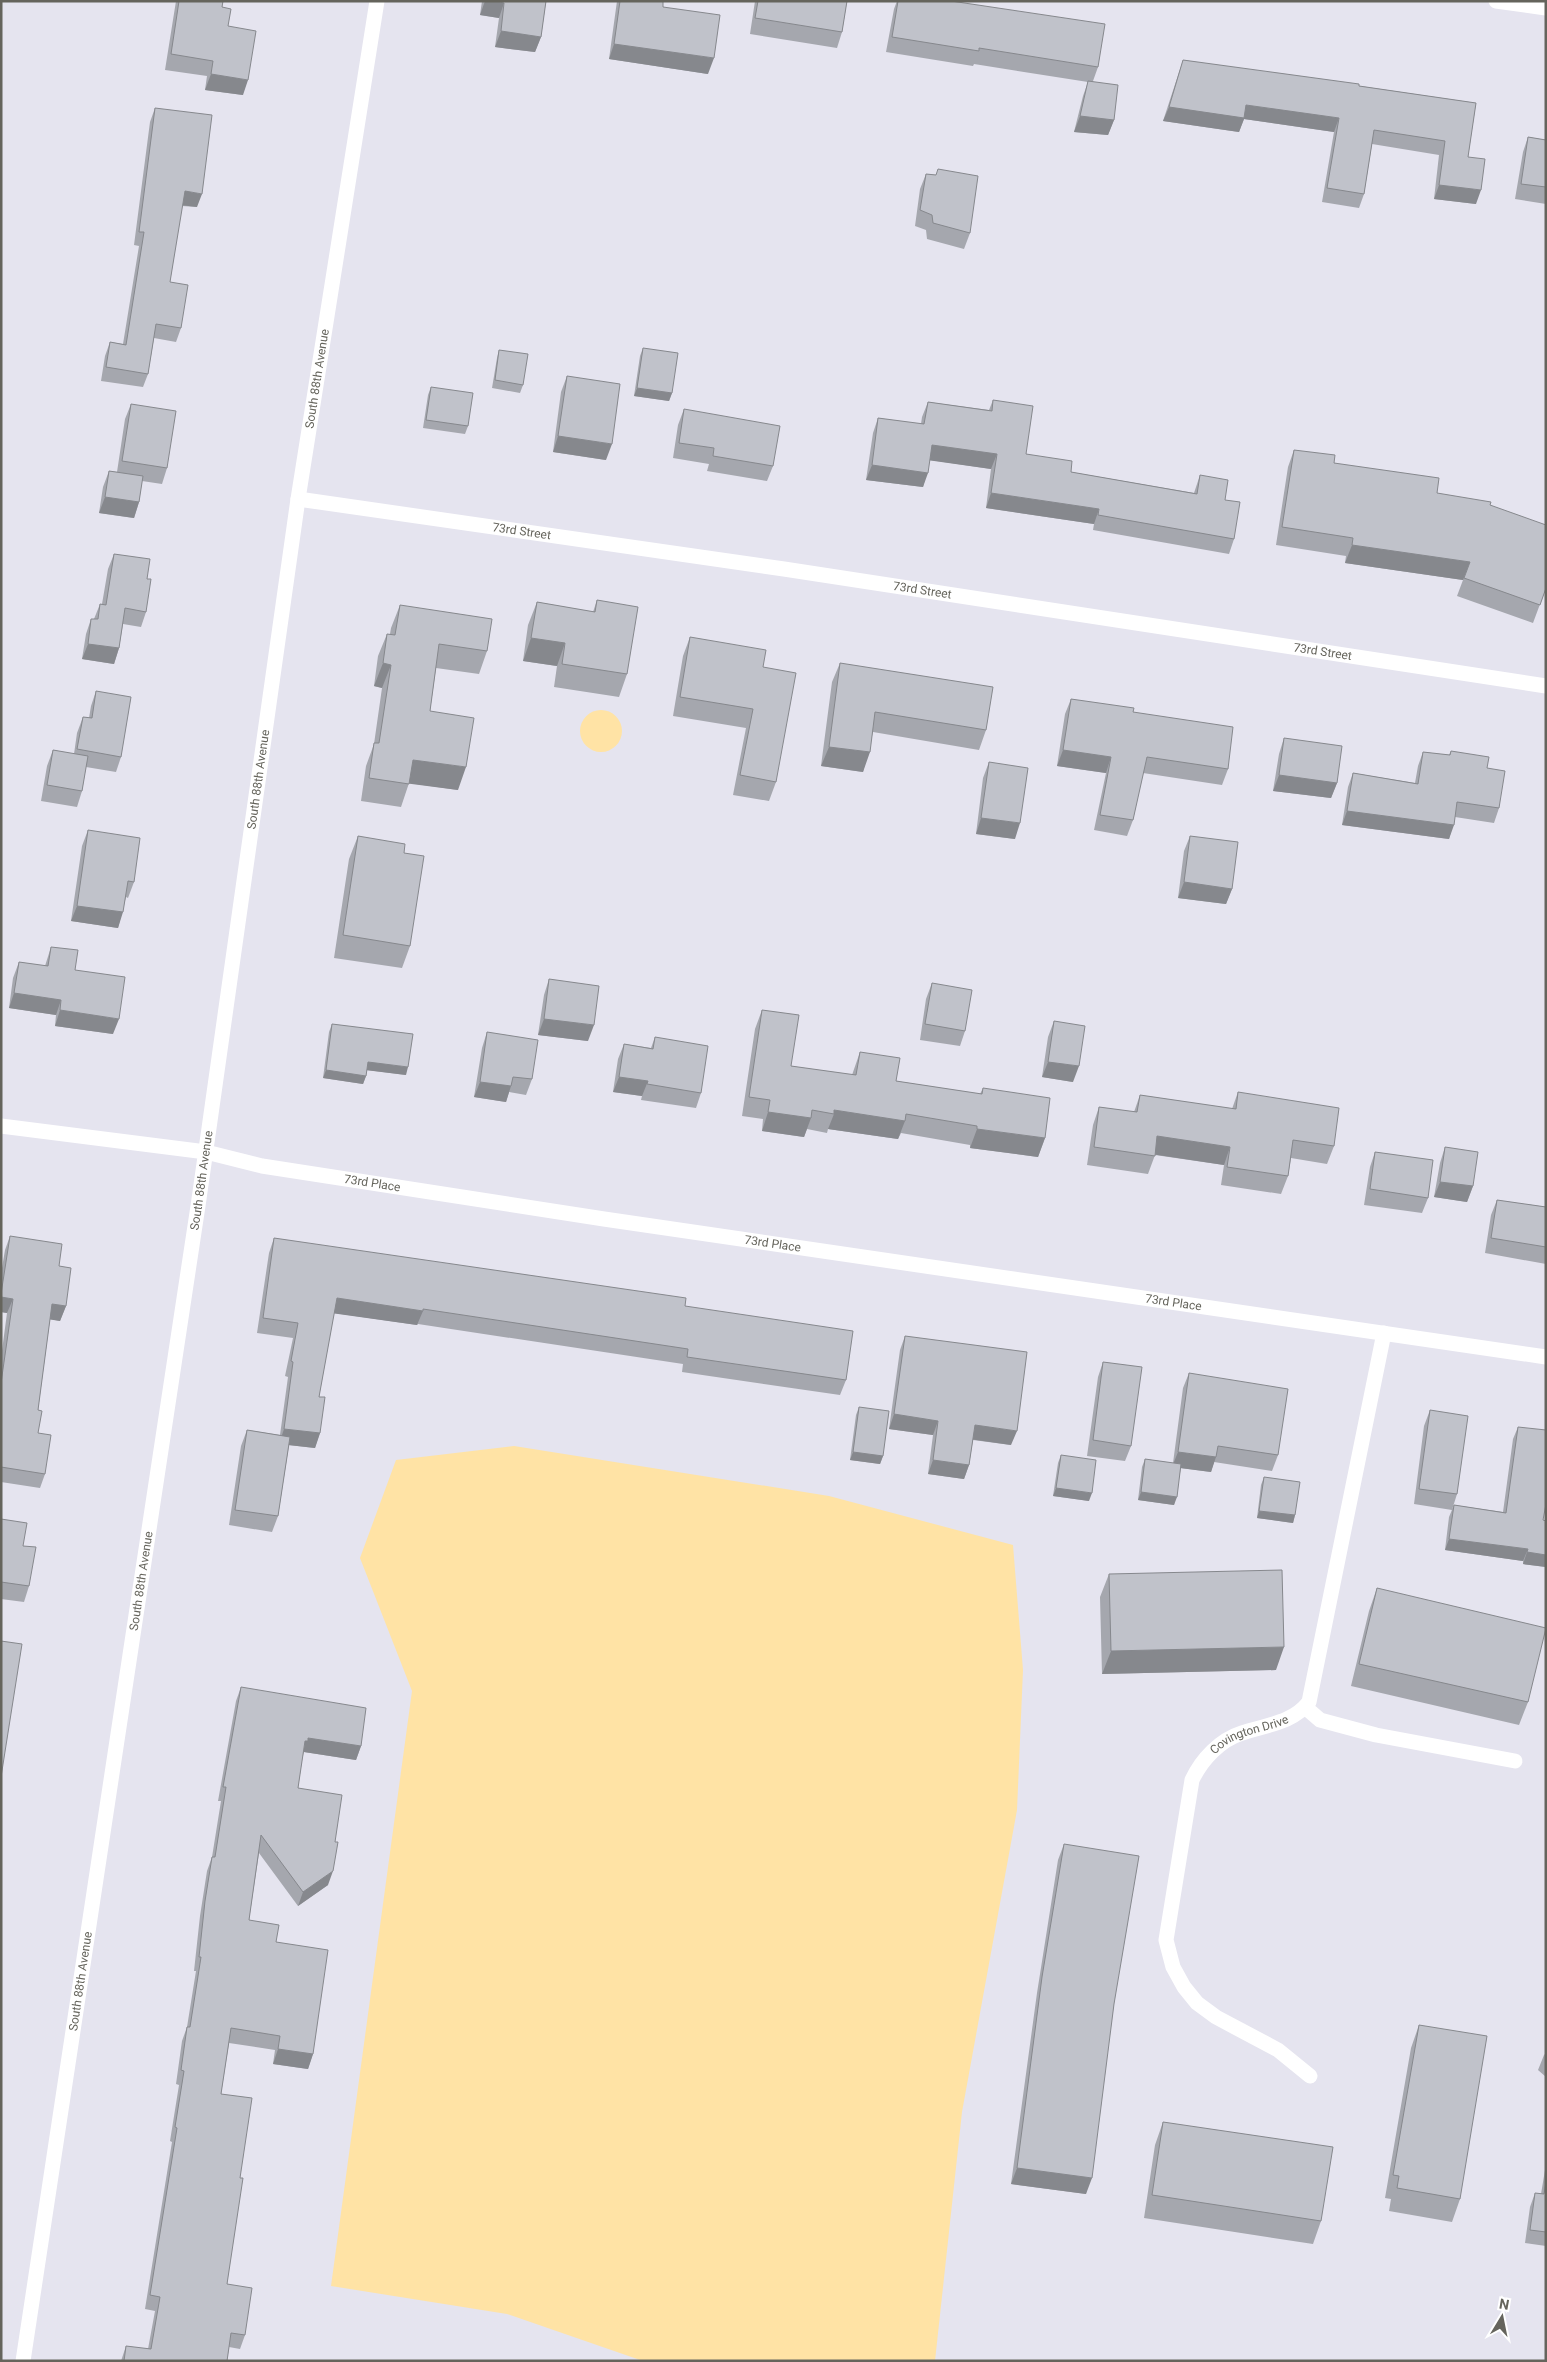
<svg xmlns="http://www.w3.org/2000/svg" width="1547" height="2362" font-family="Roboto,sans-serif">
<rect width="100%" height="100%" fill="#e5e4ef"/>
<path fill="#ffe3a5" d="M580 731a21 21 0 1 1 42 0a21 21 0 1 1-42 0Z
M514,1446L829,1496L1013,1545L1023,1670L1017,1810L962,2112L935,2361H643L507,2314L331,2286L412,1691L360,1558L396,1460Z"/>
<g fill="none" stroke-linecap="round" stroke-linejoin="round">
<path stroke="#fff" stroke-width="15" d="M1305,1707L1320,1720L1376,1735L1515,1761"/>
<g stroke="#fff" stroke-width="15">
<path d="M1496,1L1546,8"/>
<path id="s1" d="M298,499L784,569L1546,686"/>
<path id="s2" d="M1,1126L206,1152L262,1166L604,1219L1546,1357"/>
<path id="s3" d="M1310,2076L1278,2050L1216,2017L1197,2003L1184,1987L1173,1967L1166,1940L1192,1780C1202,1759 1220,1740 1242,1733C1266,1725 1293,1723 1309,1702L1384,1333"/>
<path id="s4" d="M23,2361L198,1206L298,499L377,1"/>
</g>
</g>
<path fill="#a5a7ae" d="M176,1H223L222,7L228,26L243,95L205,90L207,76L165,70Z
M482,1H546L541,37L535,52L495,47L499,18L480,15Z
M617,1H663V7L708,74L609,59Z
M755,1H847L842,32L837,48L750,34Z
M897,1H951L1098,67L1093,81L1114,120L1108,135L1074,132L1083,96L1088,82L974,64L973,66L886,52L894,9Z
M1183,60L1476,103L1468,157L1476,204L1434,199L1439,155L1372,144L1364,194L1359,208L1322,202L1334,132L1244,119L1239,132L1163,121Z
M155,108L197,207L182,206L170,282L181,328L176,342L154,338L148,374L143,387L101,381L105,356L110,342L123,344L139,246L134,245L150,122Z
M1528,137L1546,140V204L1515,199L1523,152Z
M926,174L936,175L970,233L964,249L927,239L926,230L915,226L920,189Z
M643,348L672,393L669,401L634,396L640,356Z
M499,350L523,385L520,393L492,388L497,358Z
M567,376L606,460L553,452L561,392Z
M431,387L468,426L465,434L423,428L428,395Z
M993,400L1026,454L1071,472L1194,493L1200,475L1225,500L1234,539L1229,554L1093,530L1094,524L986,508L991,469L930,460L923,487L866,480L873,433L878,418L921,424L922,417L928,402L989,410Z
M131,404L167,468L162,484L142,481L139,502L134,518L99,513L103,487L109,471L117,472L125,419Z
M684,409L773,466L767,481L707,471L709,464L673,458L678,425Z
M1294,450L1334,463L1437,493L1546,588L1533,623L1457,596L1463,580L1345,563L1346,556L1276,545L1288,467Z
M114,554L147,579L146,612L141,627L123,624L119,648L114,664L82,659L86,634L91,619H94L100,604H102L108,569Z
M597,600L627,674L619,697L554,687L557,666L523,661L528,625L537,602L593,612Z
M400,605L487,651L479,674L436,668L430,711L458,790L409,783L401,807L361,801L366,766L374,744L382,688L374,686L378,656L387,634H390L391,628Z
M690,637L763,667L776,782L769,801L733,795L746,728L673,716L683,656Z
M840,663L986,730L979,750L873,732L863,772L821,766L832,682Z
M96,691L121,757L116,772L86,767L82,791L77,807L41,801L47,766L53,750L74,754L77,733L83,717L89,718L91,706Z
M1071,699L1133,712L1228,769L1222,785L1143,773L1133,820L1127,836L1094,830L1106,773L1057,766L1065,714Z
M1284,738L1337,783L1331,798L1273,791L1279,754Z
M1451,751L1487,768L1499,808L1494,823L1455,817L1449,839L1342,825L1348,787L1353,773L1415,783L1418,766L1423,752L1449,755Z
M989,762L1015,839L976,834L983,778Z
M88,830L134,882L128,898L126,897L118,928L71,921L82,846Z
M358,836L404,853L410,946L402,968L334,958L349,859Z
M1190,836L1232,889L1226,904L1178,898L1184,851Z
M51,947L75,970L113,1034L55,1026L56,1015L9,1008L13,978L19,962L45,966Z
M549,979L588,1041L538,1035L544,995Z
M932,983L965,1031L960,1046L920,1040L926,999Z
M762,1010L791,1066L852,1075L860,1052L896,1081L980,1094L983,1088L1045,1138L1038,1157L970,1148V1145L901,1133L898,1139L828,1129L827,1133L807,1129L804,1137L762,1131L763,1119L742,1116L755,1029Z
M1054,1021L1073,1082L1042,1077L1048,1037Z
M332,1024L406,1075L367,1070L366,1076L363,1084L323,1078L329,1032Z
M487,1032L532,1079L526,1095L509,1092L506,1102L474,1097L482,1048Z
M655,1037L701,1093L696,1108L641,1100L642,1096L613,1092L618,1059L624,1044L651,1048Z
M1238,1092L1334,1146L1327,1164L1291,1158L1288,1176L1281,1194L1221,1185L1224,1165L1155,1155L1148,1174L1087,1165L1093,1125L1099,1107L1134,1112L1140,1095L1232,1109Z
M1445,1147L1473,1186L1467,1202L1434,1197L1440,1163Z
M1375,1152L1428,1198L1422,1213L1364,1205L1370,1167Z
M1497,1200L1546,1207V1264L1485,1253L1491,1215Z
M10,1236L59,1266L66,1306L60,1321L50,1319L38,1410V1433L45,1474L40,1488L1,1482V1358L7,1313L1,1312V1274L5,1250Z
M274,1238L685,1306L846,1380L840,1395L682,1372L683,1364L418,1324L417,1325L334,1313L319,1397L320,1433L315,1448L289,1445L278,1516L272,1532L229,1525L241,1446L247,1430L280,1435L288,1377L285,1376L293,1338L257,1333L269,1253Z
M905,1336L1011,1445L973,1440L969,1465L964,1479L928,1474L933,1435L889,1429L900,1350Z
M1103,1362L1131,1446L1125,1461L1087,1456L1098,1377Z
M1189,1373L1278,1455L1272,1471L1214,1462L1211,1472L1181,1468L1174,1505L1138,1500L1142,1467L1145,1459L1173,1463L1183,1388Z
M859,1407L883,1456L880,1464L850,1460L856,1415Z
M1430,1410L1457,1494L1452,1510L1414,1504L1424,1426Z
M1518,1427L1543,1520L1546,1521V1567L1523,1564V1561L1445,1550L1449,1517L1454,1505L1503,1512L1513,1439Z
M1061,1455L1089,1501L1053,1496L1058,1463Z
M1264,1477L1295,1515L1293,1523L1257,1518L1261,1485Z
M1,1519L29,1586L24,1602L1,1599Z
M1109,1574L1276,1670L1102,1674L1100,1597Z
M1377,1588L1528,1702L1519,1725L1351,1686L1369,1611Z
M241,1687L361,1746L356,1760L304,1752L303,1754L298,1788L328,1885L298,1906L259,1853L249,1920L276,1942L313,2054L308,2069L273,2064L275,2050L229,2043L221,2094L240,2178L227,2284L245,2335L240,2349L229,2347L227,2361H121L126,2346L148,2349L155,2311L145,2309L172,2142L170,2141L179,2085L176,2084L182,2041L187,2027L196,1971H194L200,1916L207,1871L212,1857L221,1801H218L236,1701Z
M1064,1844L1114,2004L1086,2194L1011,2184L1037,1993L1058,1860Z
M1419,2025L1460,2199L1452,2222L1389,2211L1391,2199L1385,2198L1411,2048Z
M1546,2053V2077L1538,2070L1544,2055Z
M1163,2122L1321,2221L1313,2244L1144,2218L1155,2145Z
M1546,2164V2246L1525,2243L1530,2207L1535,2193L1541,2194Z"/>
<path fill="#86888d" d="M485,1H495L504,3L499,18L480,15Z
M501,31L541,37L535,52L495,47Z
M614,44L714,58L708,74L609,59Z
M211,74L248,80L243,95L205,90Z
M1246,105L1339,118L1334,132L1244,119L1239,132L1163,121L1169,107Z
M1080,116L1114,120L1108,135L1074,132Z
M1439,185L1481,190L1476,204L1434,199Z
M185,191L202,194L197,207L180,205Z
M637,388L672,393L669,401L634,396Z
M558,436L612,444L606,460L553,452Z
M932,445L997,454L991,469L927,460Z
M872,465L928,473L923,487L866,480Z
M991,493L1099,509L1094,524L986,508Z
M105,497L139,502L134,518L99,513Z
M1352,545L1470,562L1463,580L1345,563Z
M531,638L565,643L557,666L523,661Z
M88,644L119,648L114,664L82,659Z
M383,663L391,665L382,688L374,686Z
M829,747L870,752L863,772L821,766Z
M1063,750L1111,757L1106,773L1057,766Z
M413,760L466,767L458,790L404,783Z
M1279,775L1337,783L1331,798L1273,791Z
M1347,811L1454,825L1449,839L1342,825Z
M981,818L1020,823L1015,839L976,834Z
M1184,882L1232,889L1226,904L1178,898Z
M77,906L123,912L118,928L71,921Z
M14,993L61,1000L56,1015L9,1008Z
M60,1010L119,1019L113,1034L55,1026Z
M544,1019L594,1025L588,1041L538,1035Z
M368,1062L408,1067L406,1075L365,1070Z
M1048,1062L1079,1066L1073,1082L1042,1077Z
M326,1070L366,1076L363,1084L323,1078Z
M619,1077L648,1081L642,1096L613,1092Z
M480,1082L511,1086L506,1102L474,1097Z
M834,1110L905,1121L898,1139L828,1129L834,1114Z
M768,1112L811,1118L804,1137L762,1131Z
M977,1129L1045,1138L1038,1157L970,1148Z
M1157,1136L1230,1147L1224,1165L1151,1154Z
M1440,1182L1473,1186L1467,1202L1434,1197Z
M1,1297L13,1299L7,1313L1,1312Z
M337,1298L423,1311L417,1325L331,1313Z
M52,1304L66,1306L60,1321L47,1319Z
M894,1414L938,1421L933,1435L889,1429Z
M975,1425L1017,1431L1011,1445L969,1439Z
M284,1429L320,1433L315,1448L279,1444Z
M853,1452L883,1456L880,1464L850,1460Z
M1178,1452L1216,1457L1211,1472L1172,1467Z
M933,1460L969,1465L964,1479L928,1474Z
M1056,1488L1092,1493L1089,1501L1053,1496Z
M1141,1492L1177,1497L1174,1505L1138,1500Z
M1259,1511L1295,1515L1293,1523L1257,1518Z
M1449,1539L1528,1549L1523,1561L1445,1550Z
M1527,1552L1546,1555V1567L1523,1564Z
M1284,1647L1276,1670L1102,1674L1111,1651Z
M308,1738L361,1746L356,1760L304,1752L303,1756L305,1741Z
M333,1871L328,1885L298,1906L303,1892Z
M278,2049L313,2054L308,2069L273,2064Z
M1017,2168L1092,2178L1086,2194L1011,2184Z"/>
<path fill="#c0c2ca" stroke="#86888d" d="M179,1H223L222,7L231,9L228,26L256,31L248,80L211,74L213,61L171,54Z
M495,1H546L541,37L501,31L504,3Z
M620,1H663V7L720,15L714,58L614,44Z
M758,1H847L842,32L755,18Z
M898,1H951L1105,24L1098,67L979,48V51L892,37Z
M1183,60L1359,84V86L1476,103L1468,157L1485,159L1481,190L1439,185L1445,141L1374,130L1364,194L1327,188L1339,118L1246,105L1244,118L1169,107Z
M1088,81L1118,85L1114,120L1080,116Z
M155,108L212,115L202,194L185,191L170,282L188,285L181,328L156,324L148,374L106,367L110,342L126,345L144,232H139Z
M1528,137L1546,140V187L1521,184Z
M938,169L978,176L970,233L933,223L932,215L920,210L926,174L936,175Z
M643,348L678,353L672,393L637,388Z
M499,350L528,354L523,385L495,380Z
M567,376L620,384L612,444L558,436Z
M431,387L473,393L468,426L426,420Z
M993,400L1033,406L1026,454L1072,461L1071,472L1197,494L1200,475L1228,480L1225,500L1240,502L1234,539L1098,515L1099,509L991,493L997,454L932,445L928,473L872,465L878,418L924,424L928,402L992,411Z
M131,404L176,411L167,468L122,461Z
M684,409L780,426L773,466L713,456L714,448L679,443Z
M1294,450L1335,455L1334,463L1439,478L1437,493L1491,502L1490,505L1546,525V588L1540,605L1464,578L1470,562L1352,545L1353,538L1282,527Z
M109,471L143,476L139,502L105,497Z
M114,554L150,559L147,579H151L146,612L125,608L119,648L88,644L91,619H98L100,604L106,605Z
M597,600L638,607L627,674L562,664L565,643L531,638L537,602L595,612Z
M400,605L492,619L487,651L439,644L430,711L474,718L466,767L413,760L409,784L369,778L374,743H379L391,665L383,663L387,634L395,635Z
M690,637L766,650L763,667L796,673L776,782L740,775L753,709L680,697Z
M840,663L993,687L986,730L875,712L870,752L829,747Z
M96,691L131,697L121,757L77,749L83,717L92,718Z
M1071,699L1134,708L1133,712L1233,727L1228,769L1147,757L1133,820L1100,815L1111,757L1063,750Z
M1284,738L1342,746L1337,783L1279,775Z
M53,750L88,756L82,791L47,785Z
M1451,751L1489,757L1487,768L1505,771L1499,808L1457,802L1454,825L1347,811L1353,773L1418,784L1423,752L1450,755Z
M989,762L1028,768L1020,823L981,818Z
M88,830L140,838L134,882L128,881L123,912L77,906Z
M358,836L405,844L404,853L424,856L410,946L343,935Z
M1190,836L1238,842L1232,889L1184,882Z
M51,947L78,950L75,970L125,977L119,1019L60,1010L61,1000L14,993L19,962L48,966Z
M549,979L599,986L594,1025L544,1019Z
M932,983L972,990L965,1031L925,1024Z
M762,1010L799,1015L791,1066L856,1075L860,1052L900,1058L896,1081L982,1094L983,1088L1050,1098L1045,1138L977,1129V1126L906,1114L905,1121L834,1110V1114L812,1110L811,1118L768,1112L770,1100L749,1097Z
M1054,1021L1085,1026L1079,1066L1048,1062Z
M332,1024L413,1034L408,1067L368,1062L366,1076L326,1070Z
M487,1032L538,1040L532,1079L513,1077L511,1086L480,1082Z
M655,1037L708,1046L701,1093L647,1084L648,1081L619,1077L624,1044L653,1049Z
M1238,1092L1339,1108L1334,1146L1293,1140L1288,1176L1227,1167L1230,1147L1157,1136L1155,1156L1094,1147L1099,1107L1137,1112L1140,1095L1236,1109Z
M1445,1147L1478,1152L1473,1186L1440,1182Z
M1375,1152L1433,1160L1428,1198L1370,1189Z
M1497,1200L1546,1207V1247L1491,1238Z
M10,1236L62,1244L59,1266L71,1268L66,1306L52,1304L38,1410L42,1411L38,1433L51,1435L45,1474L1,1467V1383L13,1299L1,1297V1294Z
M274,1238L686,1298L685,1306L853,1331L846,1380L687,1357L688,1349L423,1309V1311L337,1298L319,1397H325L320,1433L284,1429L293,1362L291,1361L298,1323L263,1318Z
M905,1336L1027,1352L1017,1431L975,1425L969,1465L933,1460L938,1421L894,1414Z
M1103,1362L1142,1367L1131,1446L1093,1440Z
M1189,1373L1288,1389L1278,1455L1218,1446L1216,1457L1178,1452Z
M859,1407L889,1411L883,1456L853,1452Z
M1430,1410L1468,1416L1457,1494L1419,1489Z
M1518,1427L1546,1430V1504L1543,1520L1546,1521V1555L1527,1552L1528,1549L1449,1539L1454,1505L1506,1513Z
M247,1430L290,1437L278,1516L235,1510Z
M1061,1455L1096,1460L1092,1493L1056,1488Z
M1145,1459L1181,1464L1177,1497L1141,1492Z
M1264,1477L1300,1482L1295,1515L1259,1511Z
M1,1519L27,1523L23,1546L36,1547L29,1586L1,1582Z
M1282,1570L1284,1647L1111,1651L1109,1574Z
M1377,1588L1546,1628L1528,1702L1359,1664Z
M1,1641L22,1644L1,1777Z
M241,1687L366,1708L361,1746L308,1738V1741H305L298,1788L342,1795L335,1842H338L333,1871L303,1892L261,1835L249,1920L279,1925L276,1942L328,1950L313,2054L278,2049L280,2036L231,2028L221,2094L252,2098L240,2178H243L227,2284L252,2288L245,2335L231,2333L227,2361H124L126,2346L151,2349L160,2297L150,2295L177,2128L175,2127L184,2071L181,2070L187,2027H190L201,1957H199L205,1901L212,1857H215L226,1787H223Z
M1064,1844L1139,1856L1114,2004L1092,2178L1017,2168L1042,1977Z
M1419,2025L1487,2036L1460,2199L1397,2188L1399,2176L1393,2175Z
M1163,2122L1333,2147L1321,2221L1152,2195Z
M1546,2182V2232L1530,2230L1535,2193L1544,2194Z"/>
<g text-anchor="middle" dominant-baseline="central" stroke-width="4.5" stroke-linejoin="round" paint-order="stroke">
<g font-size="12" fill="#65645c" stroke="#fff">
<text stroke="none"><textPath href="#s4" startOffset="2004">South 88th Avenue</textPath></text>
<text stroke="none"><textPath href="#s1" startOffset="226">73rd Street</textPath></text>
<text stroke="none"><textPath href="#s1" startOffset="631">73rd Street</textPath></text>
<text stroke="none"><textPath href="#s1" startOffset="1036">73rd Street</textPath></text>
<text stroke="none"><textPath href="#s4" startOffset="1599">South 88th Avenue</textPath></text>
<text stroke="none"><textPath href="#s4" startOffset="1194">South 88th Avenue</textPath></text>
<text stroke="none"><textPath href="#s2" startOffset="376">73rd Place</textPath></text>
<text stroke="none"><textPath href="#s2" startOffset="781">73rd Place</textPath></text>
<text stroke="none"><textPath href="#s2" startOffset="1186">73rd Place</textPath></text>
<text stroke="none"><textPath href="#s4" startOffset="789">South 88th Avenue</textPath></text>
<text stroke="none"><textPath href="#s3" startOffset="445">Covington Drive</textPath></text>
<text stroke="none"><textPath href="#s4" startOffset="384">South 88th Avenue</textPath></text>
</g>
</g>
<rect width="1547" height="2362" fill="none" stroke="#65645c" stroke-width="5"/>
<g transform="translate(1502 2317) rotate(10)" stroke="#ffffff" stroke-width="4" paint-order="stroke">
<path d="M0-4L9 19L0 12L-9 19Z" fill="#65645c"/>
<text y="-8" font-size="14" font-weight="bold" text-anchor="middle" fill="#65645c">N</text>
</g>
</svg>
